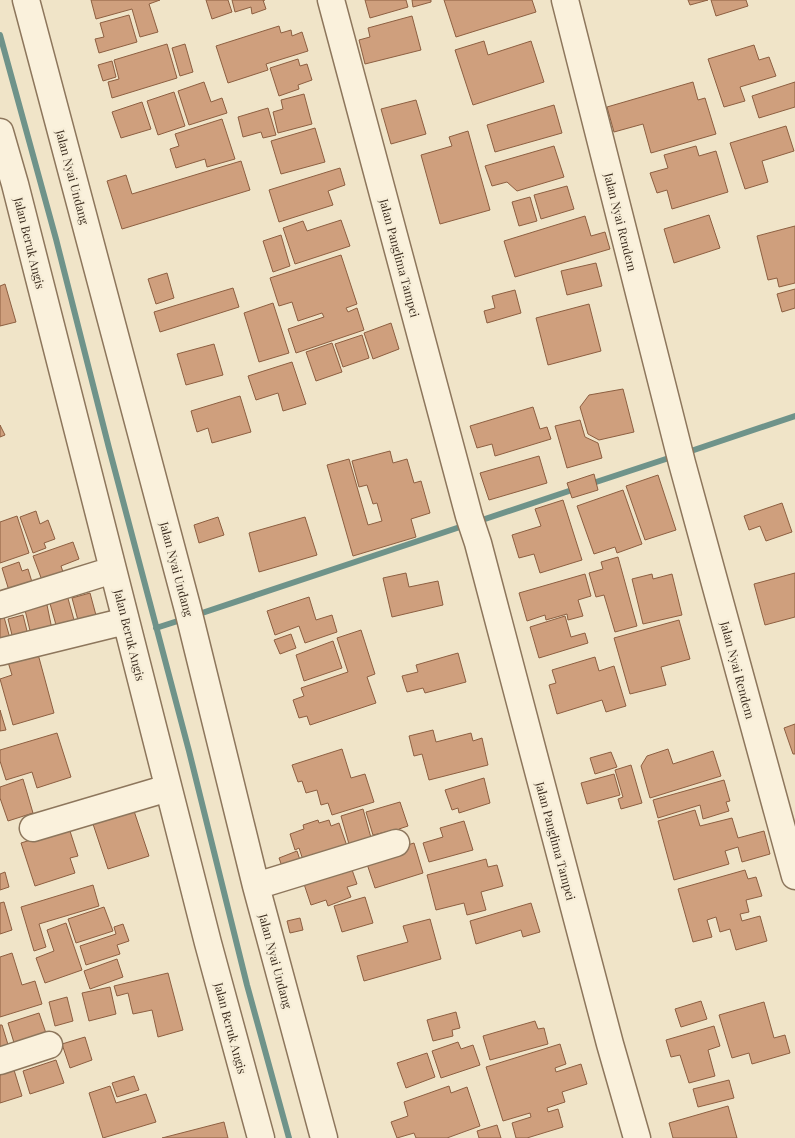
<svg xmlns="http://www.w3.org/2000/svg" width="795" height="1138" font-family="'Playfair Display',serif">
<rect width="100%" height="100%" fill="#f0e4c8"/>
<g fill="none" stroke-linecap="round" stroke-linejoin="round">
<path stroke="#6f938a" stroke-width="6" d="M0,35L56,239L109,448L189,751L247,985L289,1138
M685,453L795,416
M590,484L675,456
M476,522L578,488
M196,615L466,525
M156,628L184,619"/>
</g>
<path fill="#cf9f7d" stroke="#8d5f41" d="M91,0H160L149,4L158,32L140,37L132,9L96,19Z
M206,0H228L232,12L212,19Z
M232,0H265H263L266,9L252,14L251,7L235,12Z
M365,0H406L408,7L370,18Z
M412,0H431V2L413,7Z
M444,0H532L536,12L456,37Z
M688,0H708L690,5Z
M711,0H746L748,6L716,16Z
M129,15L137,42L99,53L95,39L104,37L100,23Z
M412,16L421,50L365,64L359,40L370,37L368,28Z
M279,26L281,33L291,30L292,36L302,32L308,51L266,64L268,70L228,83L216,46Z
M484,41L488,55L531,41L544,82L473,105L455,50Z
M167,44L177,78L112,98L108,82L119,79L114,60Z
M185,44L193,72L180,76L172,48Z
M754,45L759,60L769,57L776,76L740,87L745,101L724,107L708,59Z
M298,59L300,66L307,64L312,80L298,85L299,89L279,96L270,68Z
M112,61L116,77L103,81L98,65Z
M204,82L211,102L222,98L227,113L189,125L178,91Z
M693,82L698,100L705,98L716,134L651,153L643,124L614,132L607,107Z
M795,82V107L759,118L752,96Z
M174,92L185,126L158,135L147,101Z
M304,94L312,124L278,133L273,112L283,109L281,100Z
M416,100L426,134L391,144L381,109Z
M142,102L151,129L121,138L112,112Z
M554,105L562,133L495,152L487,125Z
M268,108L276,135L263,138L261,132L243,137L238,117Z
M222,119L235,159L207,167L205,159L176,168L170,149L179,146L175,134Z
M786,126L794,151L762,161L768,182L745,189L730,143Z
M315,128L325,162L281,174L271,141Z
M468,131L490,210L440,224L421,155L452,146L449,137Z
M554,146L564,177L517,191L507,182L492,186L485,166Z
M696,146L699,156L716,151L728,192L672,209L667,190L657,193L650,173L668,168L664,155Z
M241,161L250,190L122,229L107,181L126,175L132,194Z
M340,168L345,185L328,191L333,205L279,222L269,190Z
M567,186L574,209L541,219L534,195Z
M530,197L537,221L519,226L512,202Z
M709,215L720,248L674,263L664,229Z
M585,216L591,236L605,232L610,249L515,277L504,241Z
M341,220L350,246L295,264L283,228L303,221L307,231Z
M795,226V283L779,287L777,278L768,280L757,236Z
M281,235L290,266L273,272L263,241Z
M341,255L357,304L346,308L348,312L357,308L364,330L296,353L288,329L324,317L322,313L298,321L292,302L279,306L270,278Z
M596,263L602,286L567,295L561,271Z
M167,273L174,298L156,304L148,279Z
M5,284L16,322L0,326V286Z
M233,288L239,307L160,332L154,312Z
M795,289V308L782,312L777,294Z
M515,290L521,313L487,323L484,311L495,308L492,296Z
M273,303L289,353L259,362L244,313Z
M589,304L601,351L548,365L536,318Z
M391,323L399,349L373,359L364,333Z
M362,335L369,358L343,367L335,344Z
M332,343L342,372L316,381L306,352Z
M214,344L223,375L186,385L177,354Z
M292,362L306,404L283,411L278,393L256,400L248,376Z
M623,389L634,432L599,440L588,434L580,407L589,395Z
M240,396L251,432L212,443L208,428L197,432L191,411Z
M533,407L540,429L547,427L551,439L495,456L492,444L477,448L470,426Z
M580,420L585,437L598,443L602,458L567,468L555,426Z
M0,425L5,435L0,437Z
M390,451L393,463L407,459L414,483L421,481L430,513L411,519L416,537L353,556L327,465L349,459L368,525L382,521L377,503L373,504L367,485L359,487L352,461Z
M539,456L547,483L489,500L480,473Z
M594,474L598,490L572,498L567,483Z
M658,475L676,530L645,540L626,486Z
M623,490L642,544L617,553L615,547L594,554L577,506Z
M563,500L582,560L540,573L534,554L519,558L512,535L541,526L535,509Z
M782,503L792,532L766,541L760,526L749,530L744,516Z
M36,511L40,524L48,520L55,539L44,543L46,548L33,553L20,517Z
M17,516L29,553L0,563V522Z
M218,517L224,535L199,543L194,525Z
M305,517L317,555L259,572L249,533Z
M73,542L79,559L61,566L64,575L43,583L33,556Z
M618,557L637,626L615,632L604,595L596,597L589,573L603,569L601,562Z
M19,562L22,571L28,569L32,582L11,597L2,568Z
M406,573L409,587L438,581L443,605L392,617L383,578Z
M795,573V617L765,625L754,584Z
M585,574L591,596L578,600L583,616L568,620L567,614L546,620L545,615L527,621L519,593Z
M652,574L653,579L672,574L682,615L643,624L632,579Z
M90,593L97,619L79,624L72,598Z
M67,595L76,627L58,632L49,600Z
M309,597L316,620L332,615L337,632L305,643L299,626L275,635L267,611Z
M47,605L53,634L32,639L25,610Z
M23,615L28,635L13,639L8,619Z
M565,616L571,637L585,633L588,643L539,658L530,627Z
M4,617L11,642L0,645V619Z
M679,620L690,659L661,667L666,685L630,694L614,638Z
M361,630L375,674L367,677L376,703L310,725L307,716L299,718L293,700L304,696L301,688L348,672L337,638Z
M291,634L296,648L280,654L274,640Z
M333,641L342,668L304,681L296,655Z
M458,653L466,682L425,693L423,688L407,692L402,676L418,672L416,665Z
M38,654L54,713L13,725L0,679L12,675L8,662Z
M595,657L599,671L614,666L626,706L606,712L602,700L557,714L549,685L556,683L552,670Z
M0,710L6,730L0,731Z
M795,724V754H793L784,728Z
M433,730L436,742L471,733L473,741L482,738L488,765L429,780L422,754L414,756L409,736Z
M57,733L71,777L37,788L32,772L6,780L0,761V750Z
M342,749L351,778L365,774L374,802L332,815L328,803L321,805L317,790L306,793L302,781L298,782L292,765Z
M668,749L673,764L713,751L721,776L650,798L641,766L647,756Z
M611,752L617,767L595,774L590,758Z
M631,765L642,803L621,809L618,799L623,797L615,770Z
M614,774L620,795L587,804L581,783Z
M484,778L490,803L459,813L458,808L452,810L445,790Z
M23,779L33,813L8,821L0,798V787Z
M724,780L730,801L726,802L729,811L703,819L700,805L658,818L653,800Z
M400,802L408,826L399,829L400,835L388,839L386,832L373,835L366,812Z
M133,808L149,856L108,869L92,821Z
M363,809L373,845L351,851L341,816Z
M695,810L700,826L732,818L738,838L764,831L770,854L742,862L738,847L725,851L729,864L674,880L658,821Z
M318,820L319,823L329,820L331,826L339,823L348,849L303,860L299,848L295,850L290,834L304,829L303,825Z
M464,821L473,850L429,862L423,843L443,837L440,828Z
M69,828L78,856L70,858L75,873L35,886L21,843Z
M414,843L423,873L375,888L365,858Z
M297,851L301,863L283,869L279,858Z
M486,859L488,867L497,865L503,886L481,892L486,910L467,915L464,903L436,910L427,875Z
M350,864L357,884L347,887L351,897L328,906L326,900L311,905L303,881Z
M745,870L748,879L756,877L762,896L746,900L749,912L740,914L742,921L760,916L767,941L736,950L730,929L720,932L716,917L707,920L712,937L693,942L678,889Z
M5,872L9,887L0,890V874Z
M93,885L99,906L39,924L46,947L34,951L21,907Z
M365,897L373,923L342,932L334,906Z
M4,902L12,930L0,934V903Z
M531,903L540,932L523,937L521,930L476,944L470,921Z
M104,907L113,931L76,943L68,919Z
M300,918L303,930L290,933L287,921Z
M430,919L441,959L364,981L357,956L408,942L403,926Z
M66,923L82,970L45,983L36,958L54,951L47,930Z
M123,924L129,941L117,945L120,954L86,965L80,946L116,934L114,927Z
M12,953L22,985L35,981L42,1004L0,1017V957Z
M117,959L123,977L90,989L84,971Z
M168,973L183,1030L158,1037L152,1010L133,1014L128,993L117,996L114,986Z
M110,987L116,1014L89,1021L82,993Z
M67,997L73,1021L55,1026L49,1002Z
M701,1001L707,1019L681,1027L675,1009Z
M764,1002L774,1038L785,1035L790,1053L752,1064L749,1053L732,1058L719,1015Z
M456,1012L460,1028L452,1030L453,1036L433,1041L427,1020Z
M39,1013L47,1036L15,1046L8,1023Z
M535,1021L538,1029L544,1028L548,1044L490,1060L483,1036Z
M0,1025H2L9,1048L0,1051Z
M714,1026L720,1046L708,1050L715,1076L689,1083L680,1055L671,1057L666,1040Z
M85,1037L92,1060L70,1068L62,1044Z
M458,1042L461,1049L473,1045L480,1065L441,1078L432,1051Z
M560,1044L566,1064L555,1068L556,1072L581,1064L587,1084L562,1092L565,1102L547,1108L548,1112L558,1109L563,1127L527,1138H516L512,1123L531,1117L530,1113L503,1121L486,1067Z
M427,1053L435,1077L406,1088L397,1063Z
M56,1060L64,1083L30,1094L23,1071Z
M14,1070L22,1096L0,1103V1075Z
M134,1076L139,1090L117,1097L112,1083Z
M729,1080L734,1098L698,1107L693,1089Z
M110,1086L116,1103L146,1094L156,1122L103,1138L89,1093Z
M449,1086L451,1093L467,1087L480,1126L447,1138H416L414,1133L397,1138L391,1122L408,1116L404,1102Z
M728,1106L737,1138H673L669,1123Z
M224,1122L228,1138H162Z
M497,1125L501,1138H479L477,1131Z"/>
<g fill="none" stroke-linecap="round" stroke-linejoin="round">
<defs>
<path id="minor" d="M26,0L188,610L256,886L324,1138
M331,0L469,516L478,543L610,1044L637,1138
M565,0L682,463L795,876
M0,132L15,184L208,943L261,1138
M0,605L113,570
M0,652L126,621
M33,828L168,788
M256,886L396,843
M0,1061L49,1045"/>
</defs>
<use href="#minor" stroke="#8d765c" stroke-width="29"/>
<use href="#minor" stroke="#faf1dc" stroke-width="26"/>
</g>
<g text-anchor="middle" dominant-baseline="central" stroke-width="4.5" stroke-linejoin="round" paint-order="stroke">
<g font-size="12" fill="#3d2e20" stroke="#f7eed8">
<text transform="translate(73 177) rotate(75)">Jalan Nyai Undang</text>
<text transform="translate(621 222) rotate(76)">Jalan Nyai Rendem</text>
<text transform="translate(30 243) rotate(76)">Jalan Beruk Angis</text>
<text transform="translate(400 258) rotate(75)">Jalan Panglima Tampei</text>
<text transform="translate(177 569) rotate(75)">Jalan Nyai Undang</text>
<text transform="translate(130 635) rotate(76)">Jalan Beruk Angis</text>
<text transform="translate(738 670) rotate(75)">Jalan Nyai Rendem</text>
<text transform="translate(556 841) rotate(75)">Jalan Panglima Tampei</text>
<text transform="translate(276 961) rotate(75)">Jalan Nyai Undang</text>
<text transform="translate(231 1028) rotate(75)">Jalan Beruk Angis</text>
</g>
</g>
</svg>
